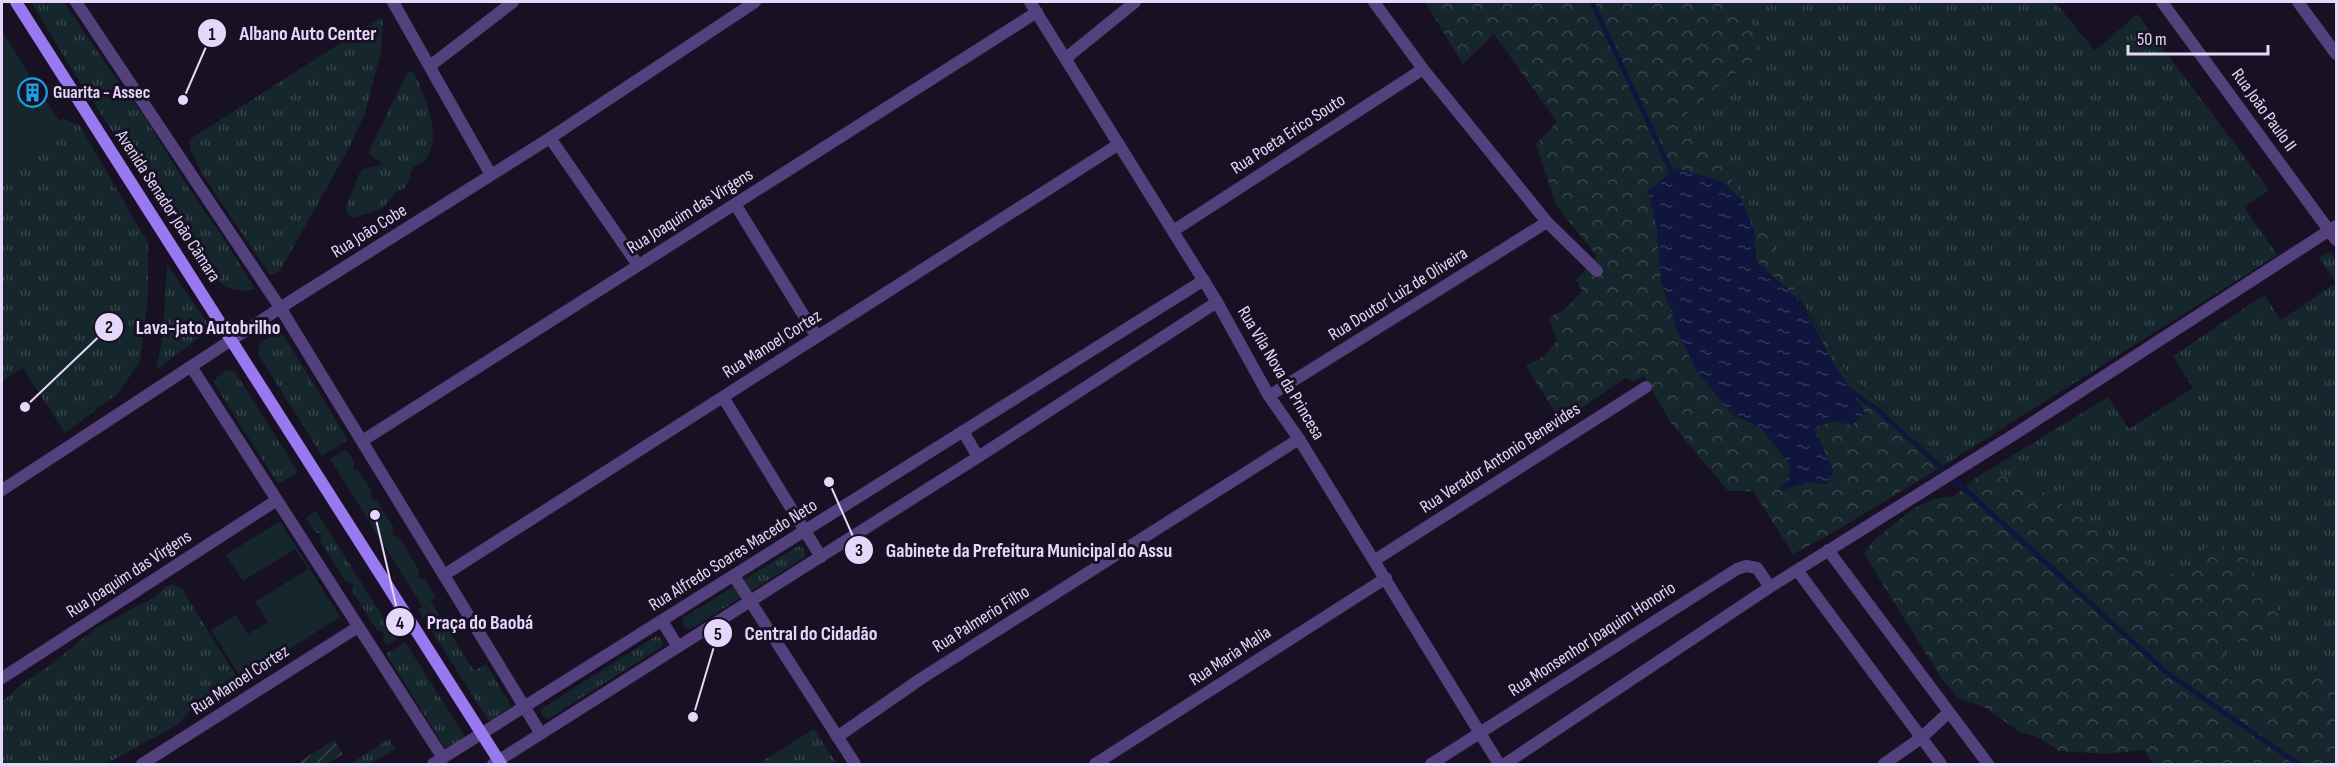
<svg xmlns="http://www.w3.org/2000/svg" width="2338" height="766" font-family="'Sofia Sans Condensed',sans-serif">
<defs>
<pattern id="grass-tufts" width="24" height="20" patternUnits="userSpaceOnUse" patternTransform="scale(1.5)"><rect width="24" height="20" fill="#15272c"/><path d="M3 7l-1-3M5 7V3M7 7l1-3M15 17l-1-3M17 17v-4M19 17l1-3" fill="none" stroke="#37464c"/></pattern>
<pattern id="forest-crowns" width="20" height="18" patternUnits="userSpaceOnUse" patternTransform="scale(1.5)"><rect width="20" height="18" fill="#15272c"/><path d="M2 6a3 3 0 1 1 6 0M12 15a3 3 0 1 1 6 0" fill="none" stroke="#37464c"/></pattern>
<pattern id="garden-furrows" width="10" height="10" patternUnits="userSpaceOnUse" patternTransform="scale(1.5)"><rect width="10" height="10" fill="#15272c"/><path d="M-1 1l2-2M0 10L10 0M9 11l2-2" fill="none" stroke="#37464c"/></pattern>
<pattern id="water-ripples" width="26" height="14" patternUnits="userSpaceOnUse" patternTransform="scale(1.5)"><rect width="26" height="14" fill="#10153d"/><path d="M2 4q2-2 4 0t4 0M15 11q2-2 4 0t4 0" fill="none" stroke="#33365a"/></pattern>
</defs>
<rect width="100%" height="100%" fill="#181123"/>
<path fill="url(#grass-tufts)" d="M31,2H64L105,63L146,119L186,184L220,233L255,289C232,295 218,283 202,267L74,73Z
M1738,2H2055L2095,51L2137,14L2269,190L2244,207L2277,255L1946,464L1846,372L1791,283L1758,216L1684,115L1725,81L1761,55L1757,32Z
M380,18L383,19L381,51L365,113L351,144L280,271L270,275L204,177L191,151L189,140Z
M408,71L414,73C426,97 450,155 413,167L406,187L396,192L383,208L354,218L349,215L345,209L359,174L363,169L382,165L380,161L369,154L371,147Z
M64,119L80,126L148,243V296L140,362L118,393L65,433L23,368L2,381V140L46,122Z
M2330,252L2336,260V676L2320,673L2280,677L2253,674L2229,682L2223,644L2254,640L2275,602L2261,588L2247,560L2221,544L2205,548L2189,571L2162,576L2114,544L1977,477L2108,397L2129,429L2193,388L2173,356L2264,295L2281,320L2336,283L2319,257Z
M167,264L206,321L208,331L156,370L163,336Z
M279,331H281L348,440L322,456L258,354L260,343Z
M226,370L235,372L298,472L278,484L214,383V380Z
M316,511L397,639L386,645L383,640L384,632L377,630L352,591L353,584L346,582L320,541L321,534L315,532L306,518Z
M798,546L804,549L805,557L691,629L684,627L683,618Z
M174,585L182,589L235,674L236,689L211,699L193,700L191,710L177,725L106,764H2V702L23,683L45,669L96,628L157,596L166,586Z
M430,601L474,671L486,664L511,706L492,720H488L418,609Z
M656,636L662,639L663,646L548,719L542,716L541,709Z
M405,642L464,735V738L446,749L386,654Z
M814,729L837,764H758Z
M389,739L395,749L371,764H350Z"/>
<path fill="url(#forest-crowns)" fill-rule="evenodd" d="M1425,2H1738L1757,32L1761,55L1725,81L1685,115L1758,216L1802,303L1845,372L1946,464L1834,532L1793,554L1753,491H1728L1671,423L1644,376L1633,381L1625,378L1561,422L1526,366L1543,357L1557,341L1549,318L1565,309L1582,291L1576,280L1597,256L1556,205L1536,144L1557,122L1494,34L1463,64ZM1676,168L1694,174L1754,230L1756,260L1817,331L1831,359L1865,413L1852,425L1834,421L1814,427L1833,470L1827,484L1808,482L1780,491L1789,477V463L1761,428L1732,414L1661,281L1657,229L1648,191Z
M1977,477H2020L2059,502L2114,544L2162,576L2189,571L2205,548L2221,544L2247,560L2261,588L2275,602L2282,621C2266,643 2248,641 2223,644L2229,682L2253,674L2280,677L2320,673L2336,676V764H2154L2144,750L2109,754L2059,751L2040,738L2020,732L1984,707L1958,698L1942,679L1864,554L1873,541L1914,508L1934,499L1954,496Z"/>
<path fill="#15272c" d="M2,31L29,74L27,83L31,89L34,87L37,92L34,94L38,101L47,102L66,131L2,178Z
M346,449L354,462L353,469L359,471L372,492L371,499L377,501L394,528L392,535L399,537L419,570L418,577L425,579L436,598L422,606L330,459Z
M280,521L340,617L242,679L211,630L236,615L248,634L268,622L255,602L308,569L295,549L243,581L226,555Z"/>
<path fill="url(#garden-furrows)" d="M334,740L343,754L327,764H296Z"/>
<path fill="url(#water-ripples)" d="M1676,168L1724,182L1742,201L1754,230L1756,260L1802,303L1831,359L1865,413L1852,425L1834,421L1814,427L1833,471L1827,484L1808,482L1779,491L1789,477V463L1761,428L1732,414L1697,372L1678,333L1661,281L1657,229L1648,191Z"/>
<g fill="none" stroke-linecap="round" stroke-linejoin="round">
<path stroke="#10153d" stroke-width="5" d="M1592,2L1674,177
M1846,388L1878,410L2166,672L2298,764"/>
<path stroke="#52417c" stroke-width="12" d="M76,2L281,309L541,734
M393,2L491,175
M1030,2L1217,302L1269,396L1299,439L1499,764
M1374,2L1423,69L1547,222L1597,271
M2162,2L2336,240
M2298,2L2336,54
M1066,58L1135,2
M430,66L513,2
M550,138L638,265
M735,204L817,337
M1173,231L1423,69
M192,368L443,758
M1269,396L1547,222
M723,397L821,557
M963,431L978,457
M362,441L1037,12
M2,490L294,299L550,138L755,2
M1828,550L1988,764
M1375,560L1646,387
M1797,570L1941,764
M444,575L1119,144
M734,576L855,764
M662,621L678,647
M2,678L277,500
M837,737L922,678L1299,439
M142,764L358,627
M433,764L1204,280
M493,764L978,457L1217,302
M1095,764L1386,578
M1431,764L1737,569L1746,566L1757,568L1770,587
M1505,764L1770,587L2018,432L2336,226
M1884,764L1921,738L1948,713"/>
<path stroke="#9879f0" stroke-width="12" d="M16,2L501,764"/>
</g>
<defs>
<symbol id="building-ring" viewBox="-11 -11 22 22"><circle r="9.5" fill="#181123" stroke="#1aa0e3" stroke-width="1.5"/><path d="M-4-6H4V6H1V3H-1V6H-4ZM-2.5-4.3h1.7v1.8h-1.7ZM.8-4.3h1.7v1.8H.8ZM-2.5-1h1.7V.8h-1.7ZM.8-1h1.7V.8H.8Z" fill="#1aa0e3"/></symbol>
</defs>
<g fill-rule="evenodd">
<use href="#building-ring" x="16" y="76" width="33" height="33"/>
</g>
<g text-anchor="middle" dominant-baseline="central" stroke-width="6" stroke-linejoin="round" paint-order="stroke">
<g font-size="18" font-weight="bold" fill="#e4d7fa" stroke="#181123" text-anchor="start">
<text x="53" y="92">Guarita - Assec</text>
</g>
<g font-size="18" fill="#e4d7fa" stroke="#181123">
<text transform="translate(2264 110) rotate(54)">Rua João Paulo II</text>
<text transform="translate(1288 134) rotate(-33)">Rua Poeta Erico Souto</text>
<text transform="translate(168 206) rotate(57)">Avenida Senador João Câmara</text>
<text transform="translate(690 211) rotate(-32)">Rua Joaquim das Virgens</text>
<text transform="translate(369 231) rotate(-32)">Rua João Cobe</text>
<text transform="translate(1398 294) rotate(-32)">Rua Doutor Luiz de Oliveira</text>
<text transform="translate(772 344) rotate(-32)">Rua Manoel Cortez</text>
<text transform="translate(1281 373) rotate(59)">Rua Vila Nova da Princesa</text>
<text transform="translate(1500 458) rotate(-33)">Rua Verador Antonio Benevides</text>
<text transform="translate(733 555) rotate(-32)">Rua Alfredo Soares Macedo Neto</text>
<text transform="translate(129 574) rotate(-33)">Rua Joaquim das Virgens</text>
<text transform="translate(981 619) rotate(-32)">Rua Palmerio Filho</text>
<text transform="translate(1592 639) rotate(-33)">Rua Monsenhor Joaquim Honorio</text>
<text transform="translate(1230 656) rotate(-33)">Rua Maria Malia</text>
<text transform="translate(240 680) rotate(-33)">Rua Manoel Cortez</text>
</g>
</g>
<path fill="none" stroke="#e4d7fa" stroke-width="2" d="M183 100L212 33M25 407L109 327M829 482L859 550M375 515L400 622M693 717L718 633"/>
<g fill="#e4d7fa" stroke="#181123" stroke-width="2">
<circle cx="183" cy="100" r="6"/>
<circle cx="25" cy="407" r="6"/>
<circle cx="829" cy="482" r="6"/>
<circle cx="375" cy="515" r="6"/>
<circle cx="693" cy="717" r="6"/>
<circle cx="212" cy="33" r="15"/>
<circle cx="109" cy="327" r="15"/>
<circle cx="859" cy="550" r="15"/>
<circle cx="400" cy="622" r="15"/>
<circle cx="718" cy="633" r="15"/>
</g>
<g font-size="18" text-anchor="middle" font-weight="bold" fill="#111">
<text x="212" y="40">1</text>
<text x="109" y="333">2</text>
<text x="859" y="556">3</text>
<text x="400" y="629">4</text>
<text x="718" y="640">5</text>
</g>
<g font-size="20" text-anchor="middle" font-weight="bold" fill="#e4d7fa" stroke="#181123" stroke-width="6" stroke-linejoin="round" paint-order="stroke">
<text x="308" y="40">Albano Auto Center</text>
<text x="208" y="334">Lava-jato Autobrilho</text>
<text x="1029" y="557">Gabinete da Prefeitura Municipal do Assu</text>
<text x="480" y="629">Praça do Baobá</text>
<text x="811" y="640">Central do Cidadão</text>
</g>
<rect width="2338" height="766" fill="none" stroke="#e4d7fa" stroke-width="6"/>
<path d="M2128 45v9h140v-9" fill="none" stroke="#e4d7fa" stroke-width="3"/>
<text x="2137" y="45" font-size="18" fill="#e4d7fa" stroke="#181123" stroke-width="4.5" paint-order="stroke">50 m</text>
</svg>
